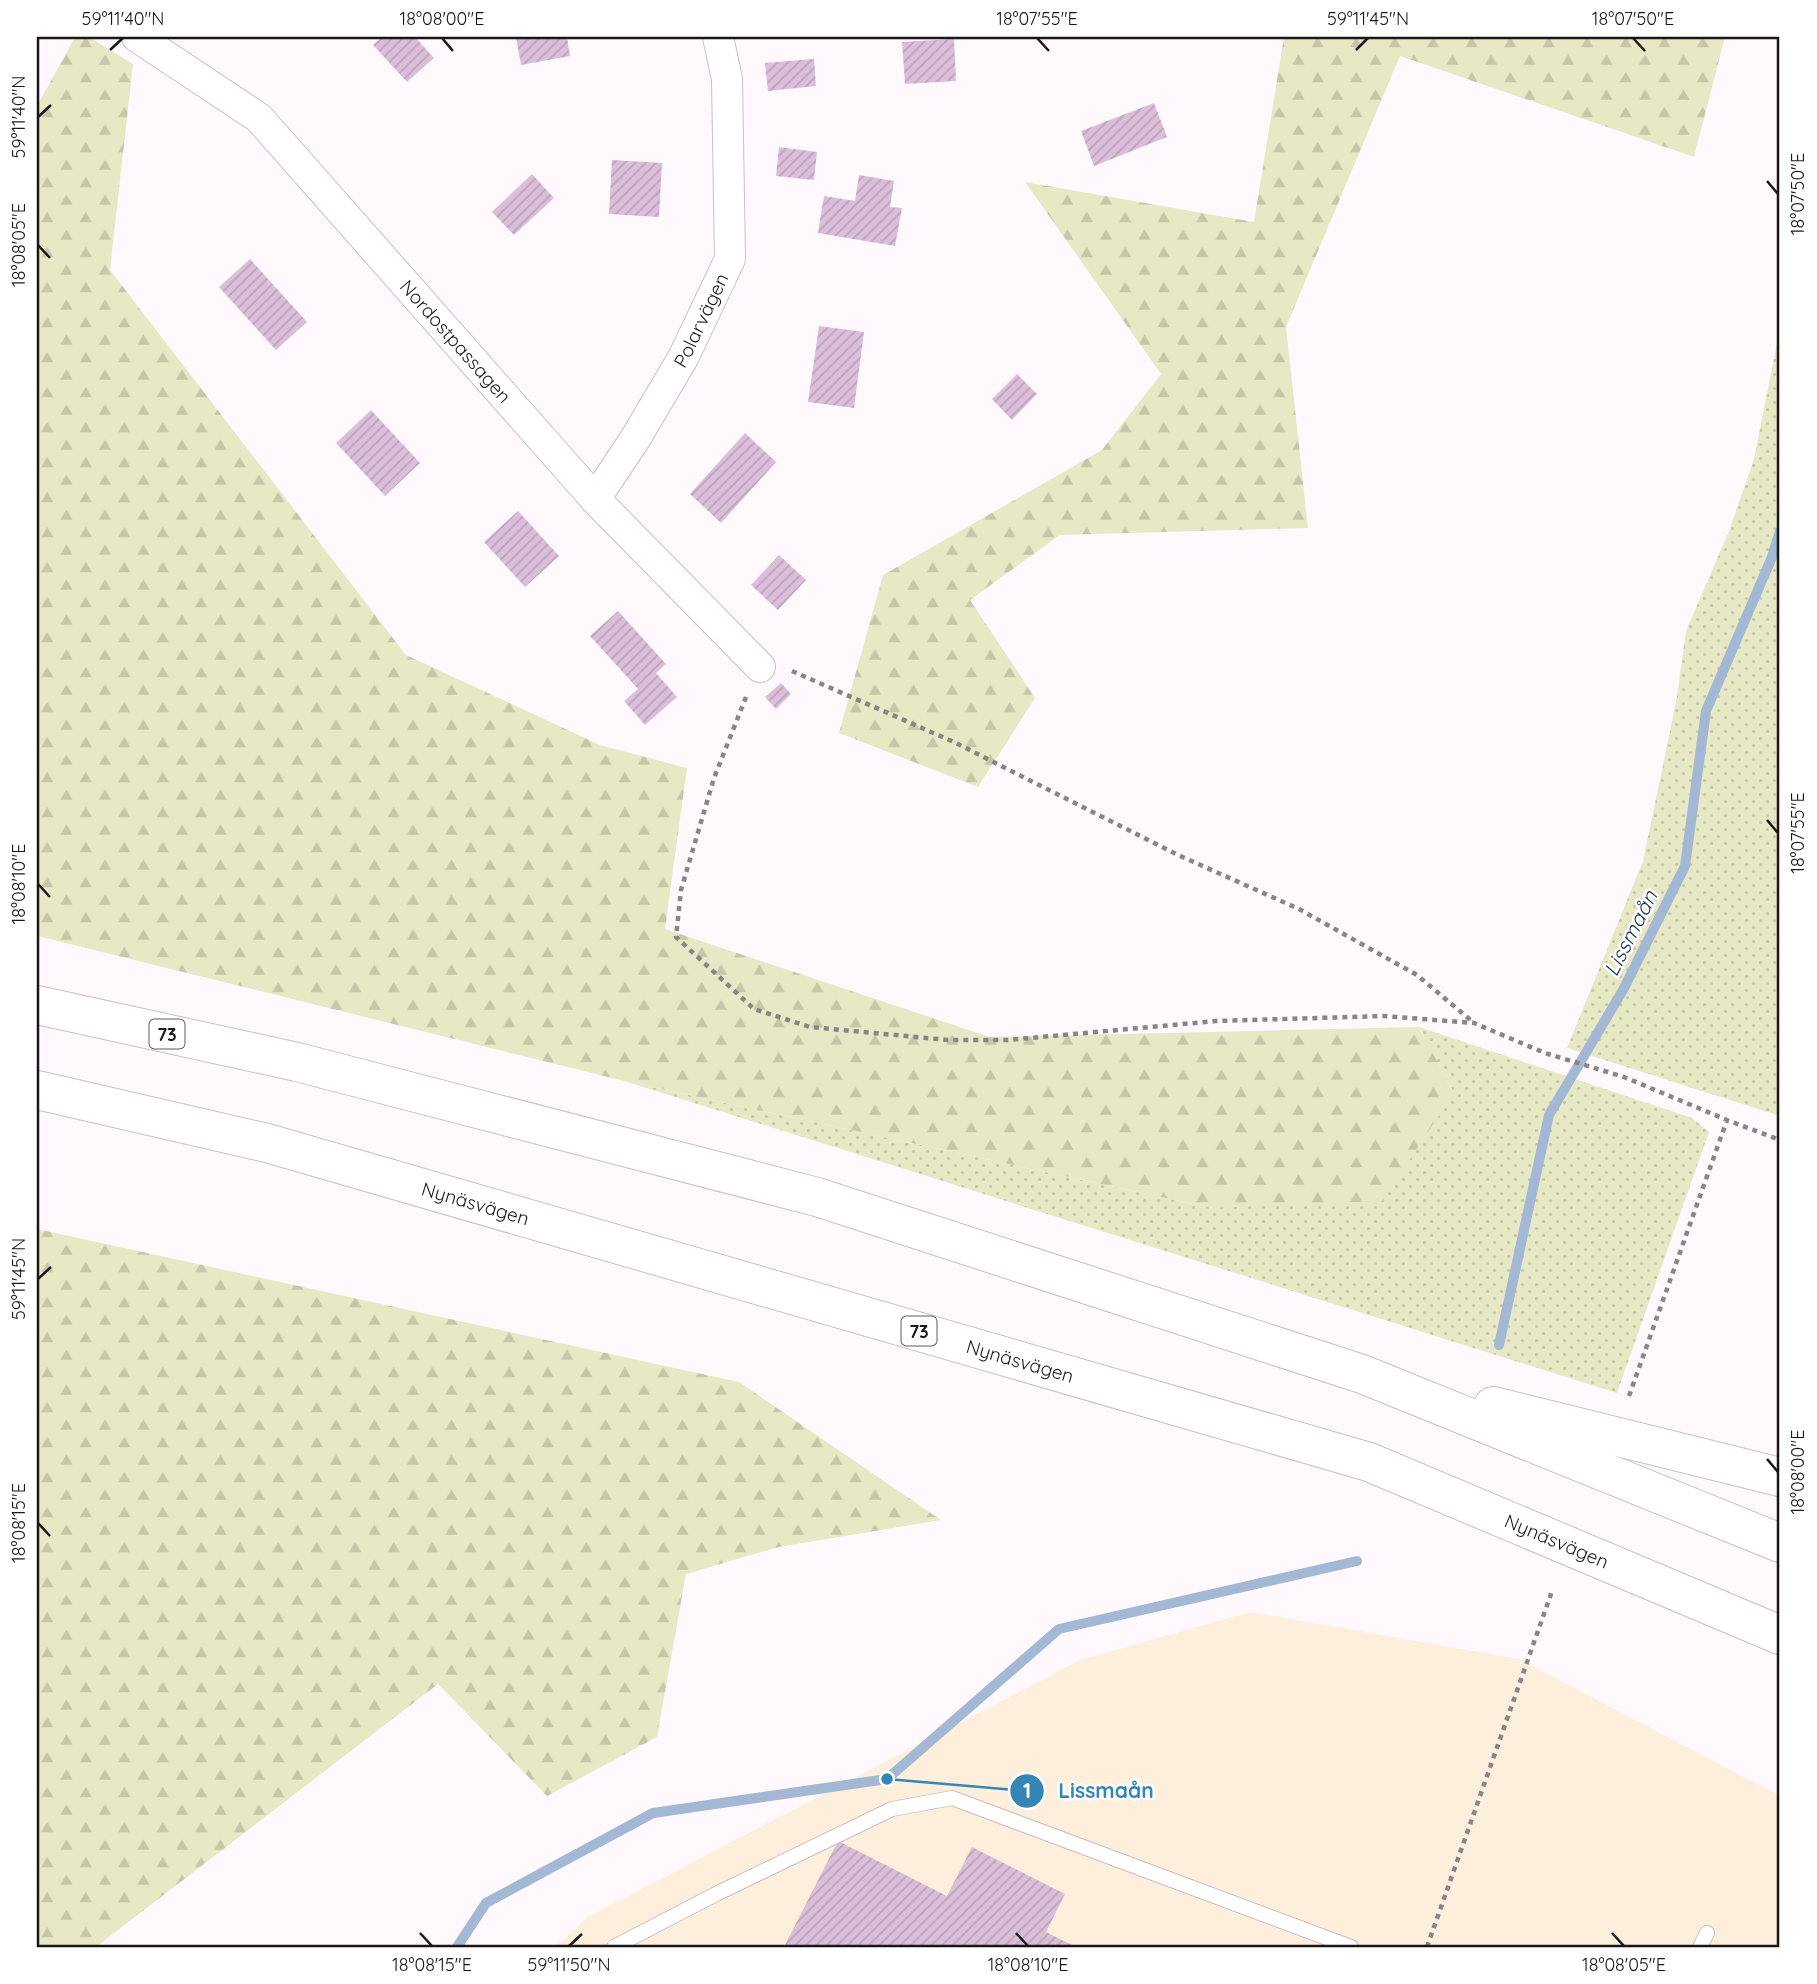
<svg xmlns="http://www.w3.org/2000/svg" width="1817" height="1984" font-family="Quicksand,sans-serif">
<defs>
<pattern id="green-dots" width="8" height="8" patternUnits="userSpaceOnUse" patternTransform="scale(1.75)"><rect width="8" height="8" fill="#e7e9c5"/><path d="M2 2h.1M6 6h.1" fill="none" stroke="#c6c7a9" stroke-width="1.8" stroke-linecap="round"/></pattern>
<pattern id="forest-firs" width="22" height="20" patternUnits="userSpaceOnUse" patternTransform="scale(1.75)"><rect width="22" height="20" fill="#e7e9c5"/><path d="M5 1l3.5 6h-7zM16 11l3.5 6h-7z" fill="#c6c7a9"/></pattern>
<pattern id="building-hatch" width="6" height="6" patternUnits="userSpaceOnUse" patternTransform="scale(1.75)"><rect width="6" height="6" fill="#dbbed9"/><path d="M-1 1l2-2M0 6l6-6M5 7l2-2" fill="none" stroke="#bba3ba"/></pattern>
</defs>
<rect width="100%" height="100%" fill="#fff9fe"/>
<path fill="#feefdc" d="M1250,1612L1519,1659L1780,1796V1947H555L588,1917L1080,1660Z"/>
<path fill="url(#green-dots)" d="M1780,328V1116L1567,1048L1643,861L1677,697L1686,631L1729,531L1754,459Z
M1419,1027L1692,1118L1709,1132L1617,1393L624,1081L1212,1208L1454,1093Z"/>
<path fill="url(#forest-firs)" d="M75,37H89L133,64L110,270L406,655L600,745L687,768L665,929L990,1037L1419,1027L1454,1093L1382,1201L1212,1208L624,1081L37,936V106Z
M1284,37H1725L1694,157L1400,56L1286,327L1308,528L1060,535L970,600L1035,698L978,787L839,733L883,575L1102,450L1161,374L1025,182L1254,222Z
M37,1229L739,1382L941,1520L779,1547L686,1574L657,1737L547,1796L438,1684L96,1947H37Z"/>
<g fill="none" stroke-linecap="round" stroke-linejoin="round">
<path stroke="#a2b8d5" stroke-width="10" d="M1499,1345L1549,1115L1623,990L1685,866L1706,711L1772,557L1780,531
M457,1947L486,1903L653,1813L887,1779L1059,1629L1357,1561"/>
</g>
<path fill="url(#building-hatch)" d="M382,37H415L434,58L407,82L373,45Z
M516,37H567L570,56L521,65Z
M954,39L956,81L905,84L902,42Z
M814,59L816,86L768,91L765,63Z
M1154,103L1167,137L1094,166L1081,131Z
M779,147L817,152L814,180L776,176Z
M612,160L662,163L659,217L609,214Z
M532,174L554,198L514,235L492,212Z
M859,175L894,181L890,207L902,208L895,246L818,233L824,196L855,201Z
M250,259L307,322L276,350L219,287Z
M819,326L864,332L854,408L808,402Z
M1017,374L1037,394L1012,420L992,399Z
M371,410L420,463L385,496L336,443Z
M745,433L776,462L721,523L690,494Z
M518,511L559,556L525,587L484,542Z
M779,555L806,580L778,610L751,585Z
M618,611L666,664L656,673L677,697L645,725L624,701L638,689L590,636Z
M781,683L791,694L776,709L765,697Z
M838,1841L947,1896L972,1847L1065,1894L1046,1932L1076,1947H784Z"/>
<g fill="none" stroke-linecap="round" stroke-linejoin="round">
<defs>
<path id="lane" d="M614,1947L716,1894L892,1809L952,1798L1351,1947
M1700,1947L1707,1933"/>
<g id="street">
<path id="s1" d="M137,37L259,118L595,499L760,667"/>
<path id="s2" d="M595,499L635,439L683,358L730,259L727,79L718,37"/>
</g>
<g id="highway">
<path d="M37,1005L297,1062L817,1197L1362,1374L1780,1543"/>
<path id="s3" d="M37,1090L267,1143L1369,1462L1780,1635"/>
<path d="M1493,1406L1780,1477"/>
</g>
</defs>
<use href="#lane" stroke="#c7c0c6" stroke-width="16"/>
<use href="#street" stroke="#c7c0c6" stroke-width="32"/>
<use href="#highway" stroke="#c7c0c6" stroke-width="40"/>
<path stroke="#888487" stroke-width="4.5" stroke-dasharray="5 5" stroke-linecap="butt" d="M792,671L954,742L1178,855L1299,909L1417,975L1474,1023
M746,697L714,778L681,890L676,937L754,1009L810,1027L948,1040H1008L1216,1021L1384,1016L1474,1023L1545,1053L1624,1077L1727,1120
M1629,1396L1727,1120L1780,1140
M1427,1947L1552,1591"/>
<use href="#lane" stroke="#fff" stroke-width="14"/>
<use href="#street" stroke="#fff" stroke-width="30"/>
<use href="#highway" stroke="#fff" stroke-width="38"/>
</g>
<path fill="none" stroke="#191719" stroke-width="2.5" d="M442,38L453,51M1037,38L1049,51M1633,38L1645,51M110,50L123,38M1356,50L1368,38M38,117L51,105M1767,181L1778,194M38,245L50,258M1767,820L1778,833M38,884L50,897M38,1279L51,1267M1767,1459L1778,1472M38,1523L50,1536M420,1933L432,1946M1016,1933L1028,1946M1612,1933L1624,1946M569,1946L582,1934"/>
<g text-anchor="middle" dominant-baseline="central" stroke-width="5" stroke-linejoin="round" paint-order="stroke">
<g fill="#fff" stroke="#5e5d5e" stroke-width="2">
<rect x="149.5" y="1019.5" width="35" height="29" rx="5"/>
<rect x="901.5" y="1316.5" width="35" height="29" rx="5"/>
</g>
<g font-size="18" font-weight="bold" fill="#191719">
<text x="167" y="1034">73</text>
<text x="919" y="1331">73</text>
</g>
<g font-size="19" fill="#191719" stroke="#fff">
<text stroke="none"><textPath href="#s2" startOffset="208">Polarvägen</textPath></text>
<text stroke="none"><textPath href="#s1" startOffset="444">Nordostpassagen</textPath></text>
<text stroke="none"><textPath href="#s3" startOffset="453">Nynäsvägen</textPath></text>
<text stroke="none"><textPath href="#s3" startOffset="1020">Nynäsvägen</textPath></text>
<text stroke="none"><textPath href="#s3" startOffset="1587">Nynäsvägen</textPath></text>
</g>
<g font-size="21" font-style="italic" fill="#17345c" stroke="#fff">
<text transform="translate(1630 933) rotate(-63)">Lissmaån</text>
</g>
</g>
<path fill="none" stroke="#3386b6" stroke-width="2.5" d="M887 1779L1027 1791"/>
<g fill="#3386b6" stroke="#fff" stroke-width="2.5">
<circle cx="887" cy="1779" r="7"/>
<circle cx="1027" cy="1791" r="18"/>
</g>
<g font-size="21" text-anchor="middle" font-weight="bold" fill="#fff">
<text x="1027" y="1798">1</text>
</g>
<g font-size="21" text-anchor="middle" font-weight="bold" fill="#3386b6" stroke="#fff" stroke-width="5" stroke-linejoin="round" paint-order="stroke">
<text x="1106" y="1798">Lissmaån</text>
</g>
<rect width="1817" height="1984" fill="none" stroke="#ffffff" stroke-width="77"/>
<rect x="38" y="38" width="1740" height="1908" fill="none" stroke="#191719" stroke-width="2.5"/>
<g font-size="18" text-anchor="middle" fill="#191719">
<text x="123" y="25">59°11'40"N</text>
<text x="442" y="25">18°08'00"E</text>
<text x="1037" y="25">18°07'55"E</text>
<text x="1368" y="25">59°11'45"N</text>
<text x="1633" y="25">18°07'50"E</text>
<text transform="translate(19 117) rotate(-90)" y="6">59°11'40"N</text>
<text transform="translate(1798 194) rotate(-90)" y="6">18°07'50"E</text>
<text transform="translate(19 245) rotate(-90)" y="6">18°08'05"E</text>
<text transform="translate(1798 833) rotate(-90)" y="6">18°07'55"E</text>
<text transform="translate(19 884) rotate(-90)" y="6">18°08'10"E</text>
<text transform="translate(19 1279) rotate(-90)" y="6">59°11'45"N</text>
<text transform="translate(1798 1472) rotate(-90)" y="6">18°08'00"E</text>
<text transform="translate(19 1523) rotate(-90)" y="6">18°08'15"E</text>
<text x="432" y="1971">18°08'15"E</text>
<text x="569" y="1971">59°11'50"N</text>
<text x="1028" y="1971">18°08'10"E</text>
<text x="1624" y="1971">18°08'05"E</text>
</g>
</svg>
